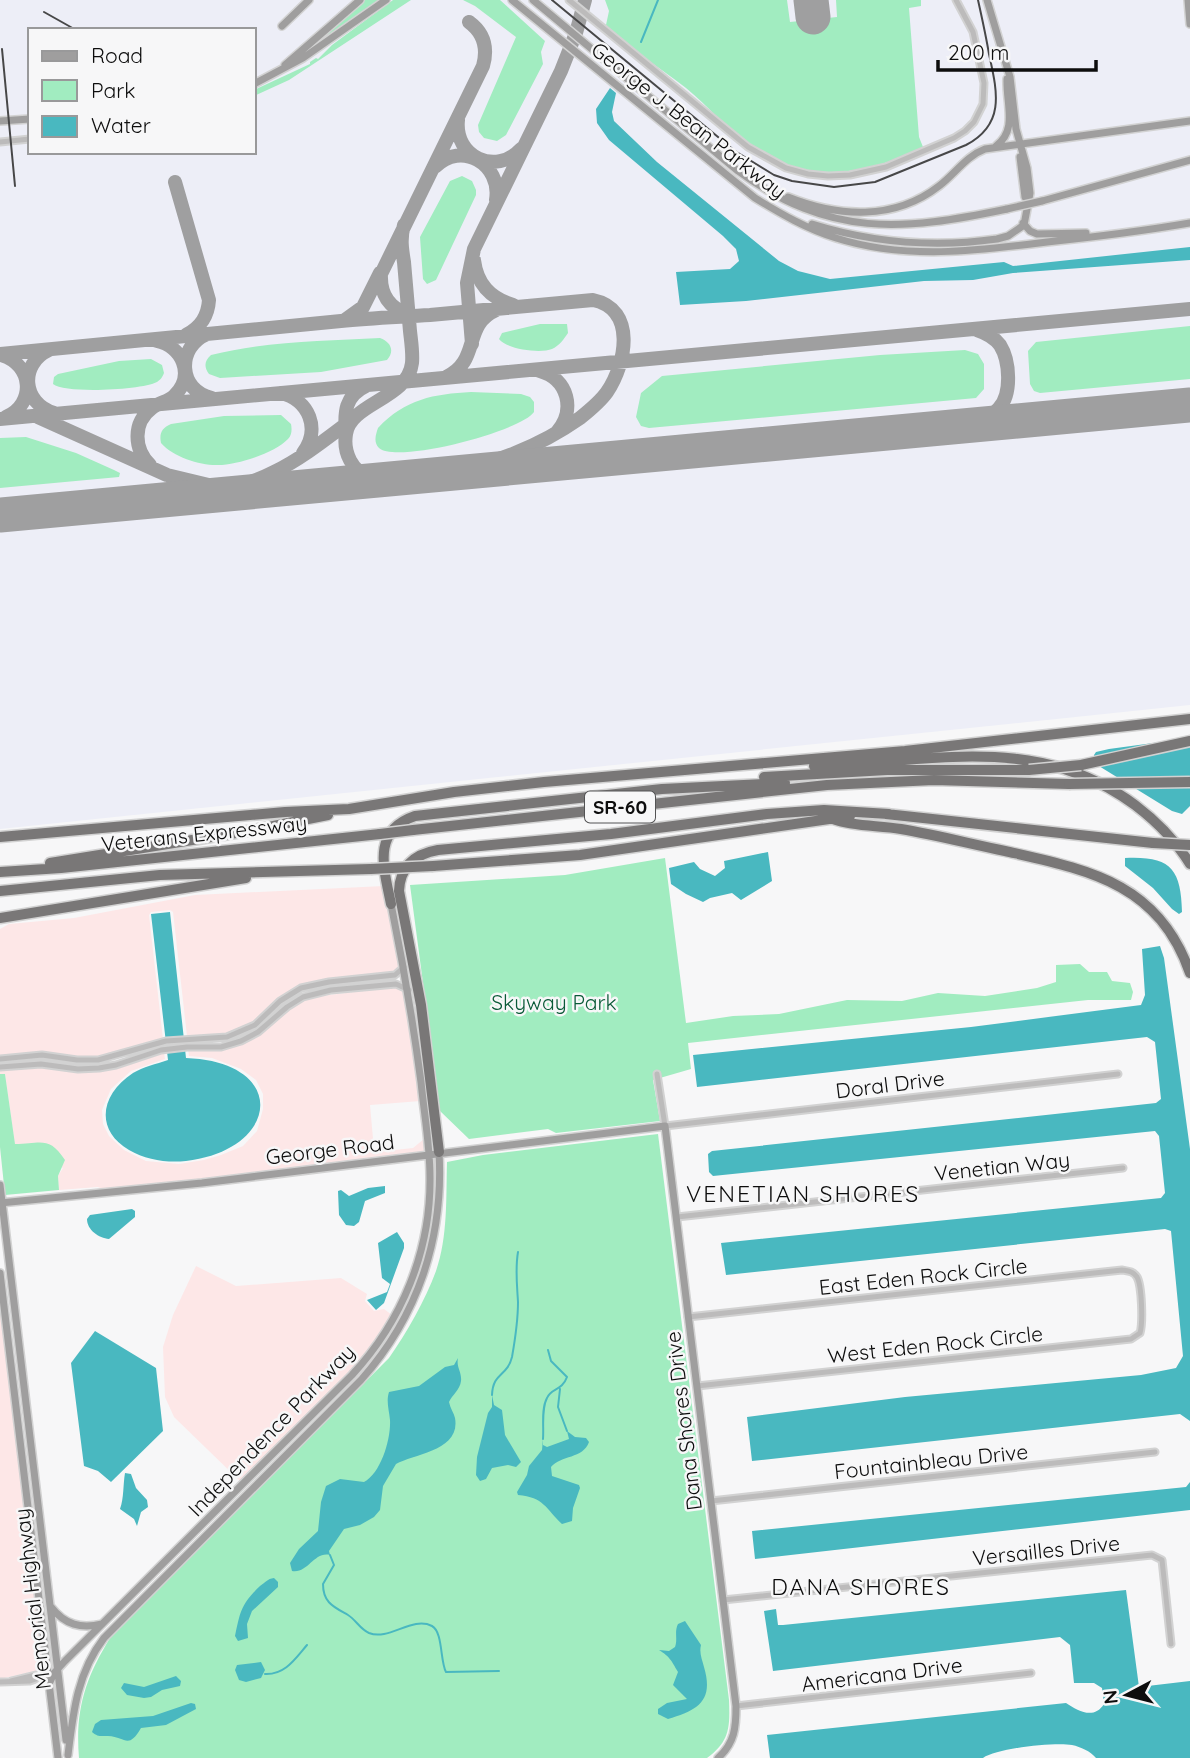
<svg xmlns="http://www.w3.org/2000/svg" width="1190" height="1758" font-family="Quicksand,sans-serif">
<rect width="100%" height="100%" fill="#f7f7f8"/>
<path fill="#fde7e7" d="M384,886L400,968L394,972L326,980L300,986L282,996L253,1022L233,1033L211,1037L187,1036L173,912L170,910L151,912L149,915L163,1039L116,1054L98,1057L77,1058L42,1053L0,1056V929L9,924L74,918L195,895Z
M396,987L406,991L420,1101L370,1105L374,1150L377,1152L413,1148L424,1139L425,1151L201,1180L105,1190L98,1187L59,1190L58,1176L63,1168L15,1145L5,1074H0V1069L34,1066L78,1072L100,1071L117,1068L164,1052L165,1059L131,1071L111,1089L102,1110L103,1124L109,1136L124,1150L146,1161L179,1164L204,1160L221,1155L243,1146L257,1131L263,1109V1094L256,1080L241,1069L212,1058L189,1056L188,1049H222L242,1044L260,1035L289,1009L312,997Z
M196,1266L236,1286L341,1278L367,1294L365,1301L374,1311L384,1309L392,1315L379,1337L355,1368L241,1482L174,1417L165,1397L163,1347L173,1315Z
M0,1316H2L44,1669L0,1679Z"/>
<path fill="#edeef7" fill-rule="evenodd" d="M0,0H1190V705L0,829ZM30,30H254V152H30Z"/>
<path fill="#a1ecc0" d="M364,0H379L312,46Z
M393,0H411L289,80L254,96V90L310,64V62L316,58L318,59L332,45Z
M463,0H500L545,41L541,52L543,64L506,135L497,141L484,138L479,132L478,125L516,37L475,6Z
M605,0H787L790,22L837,17L836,0H921V6L909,8L919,137L923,147C866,176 805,185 750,146C727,129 708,106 686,88C659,67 630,49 606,25L609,11Z
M462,176L472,181L476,190V195L436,280L427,284L423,279L420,237L450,181Z
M540,324H567L568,333C564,339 559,346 552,349C540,354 506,349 499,339L502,333Z
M1190,326V379L1040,393L1034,391L1030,384L1028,351L1036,342Z
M380,338C391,342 395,351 387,360L321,372L220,378L209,374C204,367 204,361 211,355C266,341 324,341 380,338Z
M965,350L978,354L984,364V389L976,398L649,428L641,426L636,417L641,393L662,376L880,355Z
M151,359L162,365L164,373C162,378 161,379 157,382C142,390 65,394 53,384L54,377L58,374L119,361Z
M471,392L521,394L530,397L534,402V412C520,432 396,464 379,448C373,442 376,434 378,428C405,399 434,394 471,392Z
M281,415L291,424C292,429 292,435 288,439C275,453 235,466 216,465C199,465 173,457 161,443C159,433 162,428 171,424L224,416Z
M26,437L76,453L114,470L120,473L119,477L0,488V438Z
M665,858L686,1023L733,1016L779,1014L847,1000L902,1001L938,993L985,996L1037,988L1056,982V965L1080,964L1089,972H1107L1112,981L1130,983L1133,992L1131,1000H1088L688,1043L691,1069L653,1080L660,1121L556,1133L548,1129L469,1139L440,1111L410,885L565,875Z
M0,1074H5L15,1144C40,1144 49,1135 65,1160L58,1176L59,1190L5,1195L0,1147Z
M658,1134L729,1700C730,1727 730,1741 707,1758H79C75,1710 85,1679 110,1638L389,1358C407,1332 425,1301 436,1271C448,1237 446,1197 447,1162L483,1155Z"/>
<path fill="#49b8c0" d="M610,88L616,93L612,112L614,121L657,162L779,261L798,271L830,279L1004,262L1013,266L1190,247V260L1013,273L973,280L924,281L746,301L680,305L676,272L730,269L739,261L736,249L723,236L609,140L597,123L596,109Z
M1190,738V806L1182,814L1172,811L1094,763V755L1096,752L1109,749Z
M768,852L772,881L741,900L732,893L710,898L703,902L686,894L671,884L669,868L694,862L700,869L715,876L725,868L724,861Z
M1125,858C1170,856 1181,868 1182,912L1179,914L1172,909L1153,888L1125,866Z
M170,912L186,1058C290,1062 280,1150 186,1161C167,1163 146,1160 129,1150C94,1129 101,1094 133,1073C143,1067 156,1064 168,1060L151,914Z
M1160,946L1164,958L1190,1149V1421L1180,1414L752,1461L747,1417L905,1397L1141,1375L1176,1368L1183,1356L1171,1231L1165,1229L726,1275L721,1243L1161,1198L1165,1193L1159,1136L1155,1131L713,1176L709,1172L708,1154L712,1151L1156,1103L1161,1099L1155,1042L1147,1037L697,1087L693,1055L971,1027L1141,1005L1145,995L1142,949Z
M385,1186V1193L365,1201L359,1222L354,1226L346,1225L339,1215L338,1191L341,1190L349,1196L368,1188Z
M132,1209L135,1211V1217L109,1239C99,1238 87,1230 87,1219L90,1215Z
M397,1232L404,1243V1248L384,1303L376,1310L367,1300L387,1292L390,1284L382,1278L378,1243Z
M95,1331L156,1368L163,1431L111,1482L98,1471L84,1466L71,1363Z
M458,1358C456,1367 462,1372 461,1381C460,1390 452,1395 449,1402C450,1408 454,1413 455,1418C461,1451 414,1454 396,1464L383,1486L380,1510L374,1517L360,1525L344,1529L329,1551L330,1555C314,1551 308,1574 292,1571L290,1563L299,1549L318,1531L321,1502L326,1486L340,1479L364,1482C381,1473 391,1439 390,1420C389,1410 386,1401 389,1392L419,1386L445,1367L454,1365Z
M492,1395L494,1405L502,1410L505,1435L521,1462L516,1467L508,1465L492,1468L486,1479L480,1481L476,1475L477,1457L488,1413L492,1407Z
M567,1431L575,1437L586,1438L589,1442C583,1459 561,1455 551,1467L552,1476L579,1485L580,1488L573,1508L572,1521L562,1524C546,1509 544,1497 518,1495L517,1492L527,1475L529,1466L542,1450L543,1439V1445L547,1447L569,1439Z
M125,1473L131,1474L136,1488L147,1500L148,1507L141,1512L137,1526L134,1519L120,1509C124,1498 123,1484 125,1473Z
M1190,1482V1510L755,1559L752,1531L1186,1487Z
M274,1578L278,1582V1587L252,1611L247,1624L248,1638L238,1641L235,1636C240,1612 241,1604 260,1586C266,1582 267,1579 274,1578Z
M1126,1590L1139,1687L1190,1681V1758H1096C1090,1751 1081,1747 1072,1745C1055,1742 997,1748 983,1758H770L767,1735L1066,1703C1078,1711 1094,1720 1104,1704L1102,1688L1094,1683H1074L1070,1645L1060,1637L773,1671L764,1611L776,1609L778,1625H783Z
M685,1621L701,1645C699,1653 702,1659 704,1667C714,1701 698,1710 668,1719L658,1714V1709L667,1703L687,1699L673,1685L678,1672C671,1660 670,1657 659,1650L669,1651L675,1647C678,1639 674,1632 678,1624Z
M261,1662L265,1670L261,1678L246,1682L239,1680L235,1670L237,1665Z
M176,1676L181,1681L180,1686L162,1690L151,1697L144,1698L127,1695L121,1688L124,1683L144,1687Z
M191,1703L195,1704L196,1709L166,1725L141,1728C128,1750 126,1737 108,1736C100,1736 98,1737 92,1732L95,1724L101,1720L153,1716Z"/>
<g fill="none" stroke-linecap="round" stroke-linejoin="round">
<path stroke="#49b8c0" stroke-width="2" d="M641,42L658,0
M560,1389L558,1407L567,1431
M492,1395C493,1372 507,1377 512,1357C515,1340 518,1319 518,1302C517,1284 515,1269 518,1252
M543,1439C544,1427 541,1409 547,1398C551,1388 562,1391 567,1377L551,1361L548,1350
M330,1555L334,1565L323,1584C323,1603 334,1607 348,1615C356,1620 360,1629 369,1633C389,1641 412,1616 432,1626C443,1632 440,1661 446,1672L499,1671
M265,1674C285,1675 295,1659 307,1645"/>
<path stroke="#9f9fa0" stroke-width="14" d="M458,120C454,157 496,176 521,149
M435,167C461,140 502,164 496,200
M175,182L209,300C208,316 201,327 186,335
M474,260C477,284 490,298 513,305
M408,314C389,308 380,294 381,274L483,66C488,48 484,33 469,22
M345,320L363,307L380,273
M207,334C176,347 178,391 212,398
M472,344L467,283L474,249L561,71L576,33L585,0
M49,350C19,364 22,403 54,413
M0,354L341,321C370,318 400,317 430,315L593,300C637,309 626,364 607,392C600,402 590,410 580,418C560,432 538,444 515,453C478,468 441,473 401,477C391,478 380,480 370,477C352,472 343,452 346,434C350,403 408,399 412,363C413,352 411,341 410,331C408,308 406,285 404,262C402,250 400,238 404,225
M1,355C33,364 36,404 6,417
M540,371C568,379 576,410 557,432
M446,377C481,361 462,325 496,310
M281,393C309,400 321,429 303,453
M38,417L167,475L217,487
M0,419L1190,309
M971,425C980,421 992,417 999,408C1012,394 1010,361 1000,345C994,337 986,333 977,330
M346,433C344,412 345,396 366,386
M150,465C134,449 132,423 152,408C159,402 169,402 175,395C195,375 182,346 157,341
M241,489H267
M88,506C150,500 217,501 274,472C301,459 326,439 350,421
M0,514L33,511"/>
<path stroke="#9f9fa0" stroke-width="35" d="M811,0L813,17
M0,515L1190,405"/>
<defs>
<path id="street" d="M569,0L748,147L786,168L808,174L828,176L850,175L886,167L954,138L965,131L974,122L983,104L984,83L973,32L956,0
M0,142L30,139
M0,1059L42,1055L77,1060H98L166,1041L227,1037L255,1025L280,1001L301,988L329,982L395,975L404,967
M0,1067L41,1064L78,1069L99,1068L116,1065L161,1050L187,1047H221L241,1041L258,1032L287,1007L303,997L331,990L396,984L409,990
M657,1074L665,1126L1118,1074
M677,1217L1123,1168
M688,1317L1122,1270C1128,1271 1133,1271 1137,1277C1142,1286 1143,1323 1140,1333L1131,1339L697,1386
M711,1501L1155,1452
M723,1600L1152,1555L1162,1560L1171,1644
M11,1681L48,1672
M0,1682L30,1681L51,1674
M736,1706L1031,1673"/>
<path id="secondary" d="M512,0L755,198C781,214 807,229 836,238C905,260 977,251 1047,242C1095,237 1143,231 1190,223
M533,0L738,171C830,238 902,231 1007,209
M1188,0L1190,24
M282,26L309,0
M285,65L360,0
M254,84L303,58L386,0
M0,121L30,119
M996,146C1018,130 1006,104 1007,79
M1020,157L1025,197
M788,197C838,217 894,221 939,186C955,174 966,156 985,149L1190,121
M1042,201L1190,160
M1023,223L1030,231L1037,234L1086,233
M812,224C873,243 933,248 997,239L1008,236L1024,225L1030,193L1027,168L1016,129L1010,77L987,0
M0,1185L66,1740
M0,1203L202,1183L665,1126L736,1706C736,1727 735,1743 718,1758
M0,1273L58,1758
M51,1607C65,1625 81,1629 102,1624
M49,1684L54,1673L65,1661L352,1375C402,1321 431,1251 430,1177C430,1145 424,1113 421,1082C413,1022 403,963 391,904
M68,1755C73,1713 77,1673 104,1638L361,1380C418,1316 444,1238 439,1152"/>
<path id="highway" d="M1081,765L1190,741
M814,766C928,763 1036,731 1135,805C1156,821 1176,841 1190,864
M764,777L887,770H1029
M886,814L1153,843
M833,819C855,827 879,825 901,829C936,835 971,844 1005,851C1088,870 1158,882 1190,973
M413,830L827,785L934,780L1069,784
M0,837L285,812L349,809L454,792L544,782L905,751L1190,719
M50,863L248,831L328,815
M433,866L580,855L850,816
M0,872L61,868L380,834
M0,891L160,875L371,869
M391,904C384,869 371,831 415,816L662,789L785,783
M0,918L246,878
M439,1152L421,1005L399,891C400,866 415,854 438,850L611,834L767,814L824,810L889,814"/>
</defs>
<use href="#street" stroke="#d2d2d2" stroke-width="9"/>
<use href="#secondary" stroke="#d2d2d2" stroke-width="10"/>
<use href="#highway" stroke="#d2d2d2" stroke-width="13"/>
<use href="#street" stroke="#bcbbbb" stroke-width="5"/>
<use href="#secondary" stroke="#9f9e9e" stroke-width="7"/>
<use href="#highway" stroke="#797777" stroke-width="10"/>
<path stroke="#474748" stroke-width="2" d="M552,0L735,151L774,175L792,181L834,187L875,182L966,145C1006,124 997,91 989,54C986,36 982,18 978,0
M44,12L76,30
M2,49L15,186
M254,123L255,124"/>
<defs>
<path id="secondary-bridge" d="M1007,209L1042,201"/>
<path id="highway-bridge" d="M1029,770L1081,765
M1069,784L1190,782
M380,834L413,830
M1153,843L1190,845
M371,869L433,866"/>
</defs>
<use href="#secondary-bridge" stroke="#d2d2d2" stroke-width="10" stroke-linecap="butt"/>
<use href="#highway-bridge" stroke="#d2d2d2" stroke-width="13" stroke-linecap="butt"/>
<use href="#secondary-bridge" stroke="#9f9e9e" stroke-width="7"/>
<use href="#highway-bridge" stroke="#797777" stroke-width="10"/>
</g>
<g text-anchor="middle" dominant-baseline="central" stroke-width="5" stroke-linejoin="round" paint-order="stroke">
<rect fill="#f7f7f8" stroke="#535354" stroke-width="2" x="585" y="791.5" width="70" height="31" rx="5"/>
<g font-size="19" font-weight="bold" fill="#0d0d0d">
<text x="620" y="807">SR-60</text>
</g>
<g font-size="21" fill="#0d0d0d" stroke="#f7f7f8">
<text transform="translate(689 120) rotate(38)">George J. Bean Parkway</text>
<text transform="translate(204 833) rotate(-6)">Veterans Expressway</text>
<text transform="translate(890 1084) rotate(-7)">Doral Drive</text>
<text transform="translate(330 1149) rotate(-7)">George Road</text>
<text transform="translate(1002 1166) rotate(-6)">Venetian Way</text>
<text transform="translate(923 1276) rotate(-6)">East Eden Rock Circle</text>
<text transform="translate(935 1344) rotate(-6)">West Eden Rock Circle</text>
<text transform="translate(683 1421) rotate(-97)">Dana Shores Drive</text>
<text transform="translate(271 1430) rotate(-46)">Independence Parkway</text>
<text transform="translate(931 1461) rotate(-6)">Fountainbleau Drive</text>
<text transform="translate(1046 1550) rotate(-6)">Versailles Drive</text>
<text transform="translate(32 1599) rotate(-97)">Memorial Highway</text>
<text transform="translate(882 1674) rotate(-7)">Americana Drive</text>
</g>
<g font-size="21" fill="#095a37" stroke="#f7f7f8">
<text x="554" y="1002">Skyway Park</text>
</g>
<g font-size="23" letter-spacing="2" fill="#0d0d0d" stroke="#f7f7f8">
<text x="803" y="1193">VENETIAN SHORES</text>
<text x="861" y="1586">DANA SHORES</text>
</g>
</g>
<rect x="28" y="28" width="228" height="126" fill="#f7f7f8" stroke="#99999a" stroke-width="2"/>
<rect x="42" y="51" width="35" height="10" fill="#9f9e9e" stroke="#99999a" stroke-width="2"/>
<text x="91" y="63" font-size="21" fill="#0d0d0d">Road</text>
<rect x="42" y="80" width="35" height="21" fill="#a1ecc0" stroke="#99999a" stroke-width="2"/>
<text x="91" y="98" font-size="21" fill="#0d0d0d">Park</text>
<rect x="42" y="116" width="35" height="21" fill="#49b8c0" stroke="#99999a" stroke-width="2"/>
<text x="91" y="133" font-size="21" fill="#0d0d0d">Water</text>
<g transform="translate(1127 1695) rotate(263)" stroke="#f7f7f8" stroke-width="5" paint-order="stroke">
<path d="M0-5L12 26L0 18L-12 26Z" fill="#0d0d0d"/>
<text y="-10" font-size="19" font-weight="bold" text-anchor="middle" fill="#0d0d0d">N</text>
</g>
<path d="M938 60v10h158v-10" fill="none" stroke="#0d0d0d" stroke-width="3.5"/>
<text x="948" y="60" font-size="21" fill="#0d0d0d" stroke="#f7f7f8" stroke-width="5" paint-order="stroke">200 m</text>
</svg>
